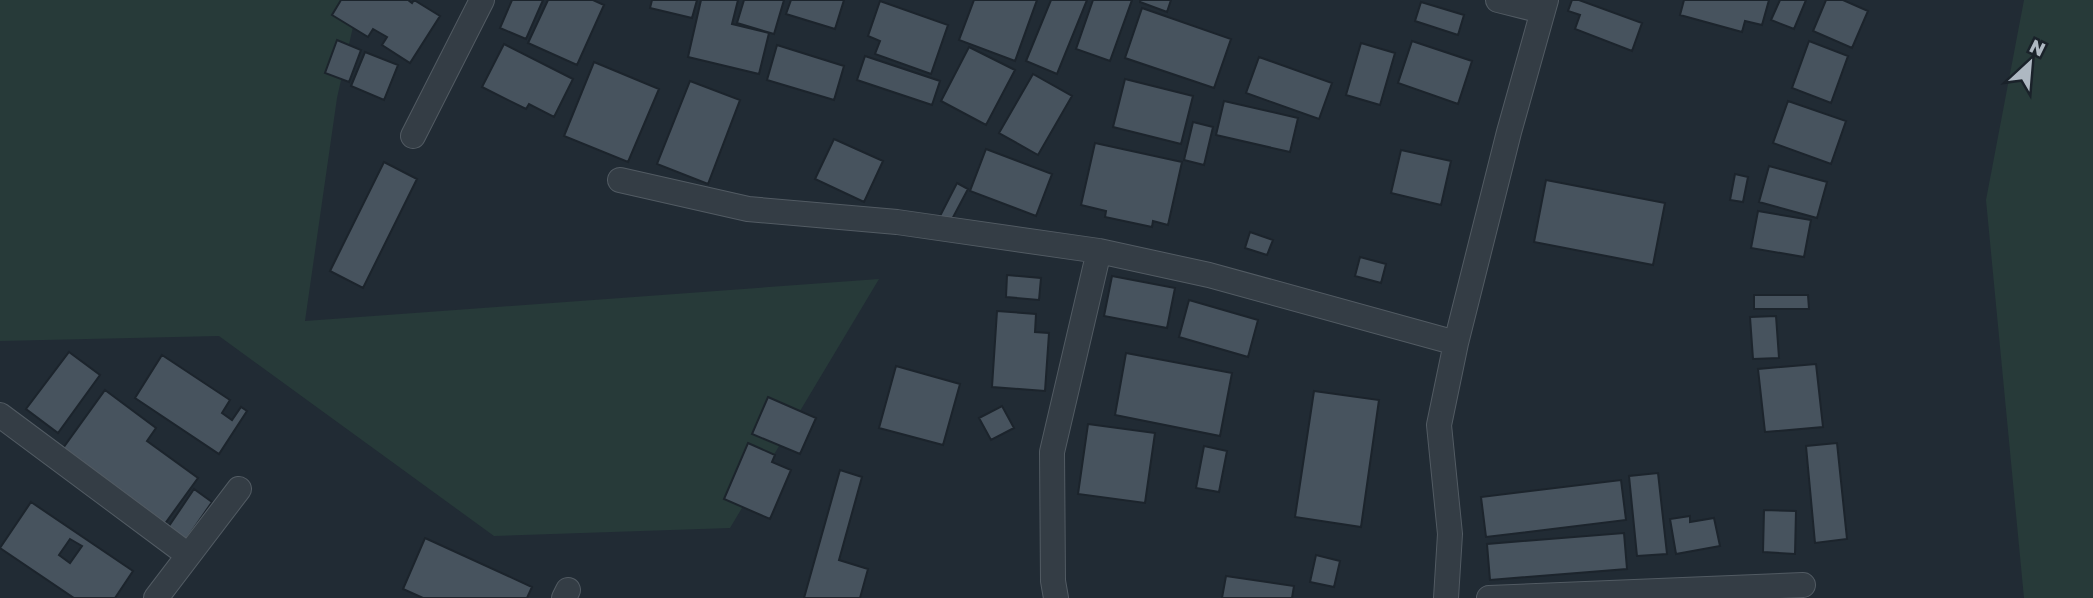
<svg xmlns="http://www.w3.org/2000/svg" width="2093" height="598" font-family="'Golos Text',sans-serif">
<rect width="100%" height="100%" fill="#212b34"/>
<path fill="#273a39" d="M0,0H359L337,98L305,321L879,279L730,528L494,536L219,336L0,341Z
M2024,0H2093V598H2024L1986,200Z"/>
<path fill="#47535e" stroke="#1c242c" stroke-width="2" fill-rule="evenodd" d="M341,0H408L412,3L414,0L440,16L410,63L382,45L387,37L373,29L368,37L332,15Z
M512,0H543L526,39L500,28Z
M548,0H593L604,5L577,65L528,43Z
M652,0H697L692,18L650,8Z
M701,0H738L732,24L769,33L759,74L688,57Z
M744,0H784L774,34L737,23Z
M791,0H844L835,29L786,14Z
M974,0H1037L1015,61L959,40Z
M1051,0H1087L1057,74L1026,61Z
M1093,0H1132L1110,61L1076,49Z
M1140,0H1171L1167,12L1140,2Z
M1572,0H1579L1642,23L1632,51L1575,29L1580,15L1568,11Z
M1684,0H1769L1762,25L1745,21L1742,32L1680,15Z
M1780,0H1806L1794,29L1771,20Z
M1826,0H1843L1868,11L1852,48L1813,31Z
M880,1L948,25L931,74L875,54L880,41L868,36Z
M1421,2L1464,15L1458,35L1415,21Z
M1142,8L1231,39L1214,88L1125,58Z
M337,40L361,50L349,82L325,73Z
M1412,41L1472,61L1458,104L1398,83Z
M1809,41L1848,56L1831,103L1792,88Z
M1361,43L1395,53L1380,105L1346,95Z
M504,44L573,79L554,117L529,104L526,109L482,87Z
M777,45L844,66L834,100L767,80Z
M969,47L1015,70L986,125L941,101Z
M365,52L398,65L384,100L351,86Z
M865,56L940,81L932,105L857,80Z
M1259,57L1332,83L1319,119L1246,93Z
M594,62L659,89L628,162L564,136Z
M1033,74L1072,96L1038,155L999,133Z
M1125,79L1193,96L1181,144L1113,127Z
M690,81L740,100L708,184L657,164Z
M1224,101L1298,118L1290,152L1216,135Z
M1788,101L1846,121L1831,164L1773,143Z
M1193,122L1213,127L1204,165L1184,160Z
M834,139L883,161L864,202L815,179Z
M1095,143L1182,162L1168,225L1153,221L1152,227L1105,217L1106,211L1081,205Z
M986,149L1052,174L1036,216L970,191Z
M1401,150L1451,161L1441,205L1391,193Z
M384,162L417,179L363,288L330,271Z
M1769,166L1827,182L1817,218L1759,202Z
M1735,174L1748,177L1743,202L1730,200Z
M1546,180L1665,203L1653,265L1534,242Z
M957,183L968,189L950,223L939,218Z
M1758,211L1811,220L1804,257L1751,248Z
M1250,232L1273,240L1267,255L1245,248Z
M1360,257L1386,264L1381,283L1355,276Z
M1007,275L1041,278L1039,300L1006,297Z
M1112,276L1175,288L1167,328L1104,316Z
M1754,295H1808L1809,309H1754Z
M1189,300L1258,320L1248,357L1179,337Z
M997,311L1036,314L1035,332L1049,333L1045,391L992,387Z
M1776,316L1779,358L1753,359L1750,317Z
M69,352L100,375L58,433L26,409Z
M1126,353L1232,373L1220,436L1115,415Z
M162,355L230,400L222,413L232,420L241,407L247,411L219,454L135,398Z
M1816,364L1823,427L1765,432L1758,369Z
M896,366L960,384L943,445L879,428Z
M105,390L156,428L147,441L198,478L164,525L61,451Z
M1314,391L1379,400L1361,527L1295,517Z
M768,397L816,418L800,454L752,434Z
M1002,406L1014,428L991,440L979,418Z
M1088,424L1155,433L1145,503L1078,494Z
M748,443L775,455L772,462L791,470L770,519L724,499Z
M1837,443L1847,539L1815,543L1806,446Z
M1204,446L1227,451L1219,492L1196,488Z
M840,470L862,477L839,560L868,569L860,598H804Z
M1658,473L1667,554L1637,556L1629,476Z
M1621,480L1626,520L1486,537L1481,497Z
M194,489L212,502L185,541L167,529Z
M31,502L133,571L115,598H74L0,548ZM70,539L82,546L70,563L59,555Z
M1764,510L1796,511L1795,554L1763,552Z
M1690,516V522L1714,518L1720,546L1676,554L1670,519Z
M1624,533L1627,569L1490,580L1487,544Z
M425,538L532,587L527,598H423L403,589Z
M1316,555L1340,561L1334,587L1310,582Z
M1226,576L1294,586L1292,598H1222Z"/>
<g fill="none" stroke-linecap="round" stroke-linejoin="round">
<defs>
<path id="minor" d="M1498,0L1542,11
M413,136L482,0
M620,180L748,209L897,222L1099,251L1209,275L1456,343
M0,415L188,555
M156,598L239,489
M564,598L568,590
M1056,598L1053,581L1052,452L1099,251
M1446,598L1450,534L1439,425L1456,343L1509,132L1546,0
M1489,598L1803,585"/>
</defs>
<use href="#minor" stroke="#525b63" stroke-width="26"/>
<use href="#minor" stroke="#343d45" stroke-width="24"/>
</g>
<g transform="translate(2030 63) rotate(26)" stroke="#1a222a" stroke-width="5" paint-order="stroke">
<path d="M0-5L12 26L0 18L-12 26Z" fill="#aeb8c2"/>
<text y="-10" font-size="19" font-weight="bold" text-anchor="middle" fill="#aeb8c2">N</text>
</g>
</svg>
